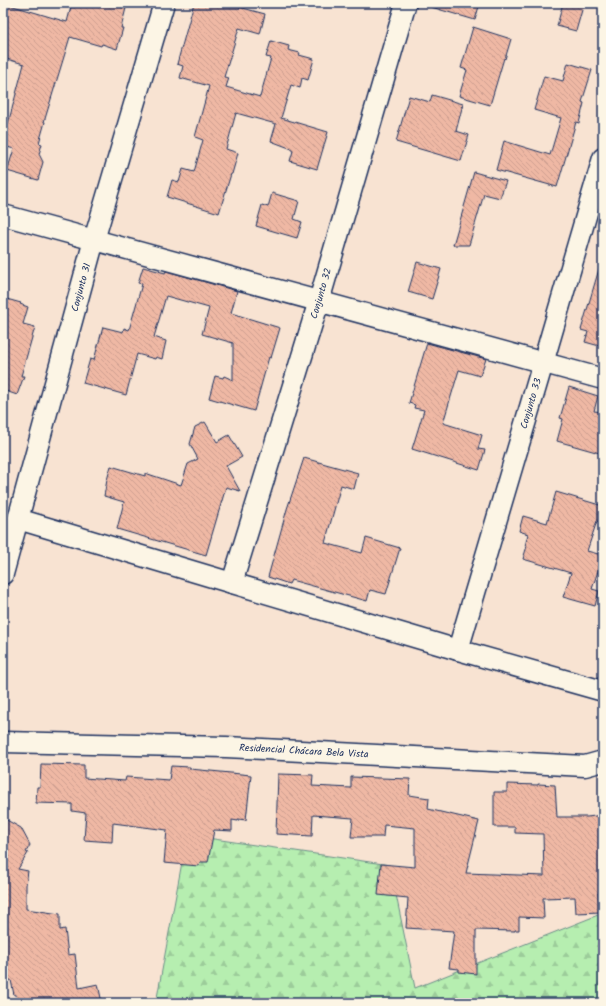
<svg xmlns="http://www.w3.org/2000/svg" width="606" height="1006" font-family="Kalam,sans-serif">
<defs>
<pattern id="forest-firs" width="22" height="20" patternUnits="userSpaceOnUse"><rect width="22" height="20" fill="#b6eeb0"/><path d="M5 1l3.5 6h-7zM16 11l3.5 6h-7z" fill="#9ccc9a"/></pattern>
<pattern id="building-back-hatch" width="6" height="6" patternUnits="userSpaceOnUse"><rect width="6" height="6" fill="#efb8a4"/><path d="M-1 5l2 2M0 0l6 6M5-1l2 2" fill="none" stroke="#cc9e90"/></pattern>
</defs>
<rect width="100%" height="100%" fill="#f8e3d2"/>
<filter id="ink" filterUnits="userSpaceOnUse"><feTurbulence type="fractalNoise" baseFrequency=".025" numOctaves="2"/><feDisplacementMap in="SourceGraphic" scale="8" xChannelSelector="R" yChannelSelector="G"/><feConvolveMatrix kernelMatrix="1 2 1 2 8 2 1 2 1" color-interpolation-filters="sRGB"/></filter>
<g filter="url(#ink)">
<path fill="url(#forest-firs)" stroke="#688e87" d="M187,835L390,865L415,988L603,913V1003H156Z"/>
<path fill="url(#building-back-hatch)" stroke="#1b2f5e" d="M3,3L67,22L71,7H75L76,3H108L126,8L121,28H123L117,49L102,44L101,46L70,37L44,122H45L39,143L42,144L39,154L43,162L38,180L7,171L14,149L4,146L7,135H5L24,64L3,58Z
M194,3H240L239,7L265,14L260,34L239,28L224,77L229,78L226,87L260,97L271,58L266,57L271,41L289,46L288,50L300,53L299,55L314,59L308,80L302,78L300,88L291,85L281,118L328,132L317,169L290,161L293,151H292V149L271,141L276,124L236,113L226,149L238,153L232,174H231L219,213L167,197L172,180L179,182L183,169L194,172L203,140L195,137L209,86L180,78L183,66L177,64Z
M432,3H480L475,20L431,7Z
M563,3H584L576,31L557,26Z
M473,27L511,39L505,59L504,58L490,105L459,96L467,70L461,68Z
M568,63L592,70L582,102L584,103L579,123L576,122L557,187L496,170L504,141L550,155L561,118L534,110L544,76L563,81Z
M432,95L463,104L456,131L469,135L461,161L396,142L409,96L430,102Z
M474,172L506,181L500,198L484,194L469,245H453Z
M272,193L299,201L294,219L302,222L297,238L256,226L262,205L268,207Z
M417,262L441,269L432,299L408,292Z
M143,267L165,273L166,271L237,291L231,313L280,328L271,358L269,357L254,411L209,398L215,376L223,378L224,376L233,380V343L202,334L209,308L166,296L154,337L166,341L162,359L156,357L155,359L137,354L126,395L83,383L90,359L94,360L103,327L123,332L124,328L129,330L142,284L138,283Z
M599,269L603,270V347L585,342L588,332L581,330Z
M3,298L21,303L20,304L28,307L23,324L35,327L21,376H24L17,395L3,390Z
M427,343L486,359L480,376L459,370L443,423L482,435L478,449L485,450L479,470L412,449L424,410L414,408L415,405L409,403Z
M569,387L598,396L594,411L603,412V454L557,441L563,419L560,418Z
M205,422L217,442L229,435L242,457L226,466L240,491L226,487L206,555L117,529L124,502L104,496L107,480L111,466L145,476V473L181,485L188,464L198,459L190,444L195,427Z
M304,458L358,473L354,489L341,485L325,543L362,553L366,538L400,548L386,594L370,590L367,601L291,580L289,584L268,577L287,509Z
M556,492L603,506V523L597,521L587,551L602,555L599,568L592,589L599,591L595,606L563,597L571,573L523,559L527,546H525L528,534L519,531L523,516L547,523Z
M41,764L84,765V778L125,781L126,777L169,780L171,766L190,767V769L251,775L246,820L238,819V821L232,820V831L214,830L208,862H200L199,866L164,863L167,830L113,823L112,842L84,840L86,813L72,811V804L36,803L37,787H40Z
M278,774L313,775L312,786L351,788V777L410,779L409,795L429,798L428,809L479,821L466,873L544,876L543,834L515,833V827H494V792H507V784L538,785V784L555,785L557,817H587L603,815V892L598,893L601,912L576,913L575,897L543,898L544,918L519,917V930H515V931L476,930V974L459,972V969L449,968L454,931L406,928L408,898L378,895L381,864L415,867V828L384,825L383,837H351L353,818L313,815L312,836L276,834Z
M3,818L21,828L30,845L26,852L28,853L18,869L28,871L26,885V909L60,914V930L65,929L68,955L75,954L79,988L98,984L102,1003H18L16,995H14L11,980L3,981Z"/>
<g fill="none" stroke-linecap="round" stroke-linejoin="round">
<defs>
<g id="minor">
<path d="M3,215L603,379"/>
<path d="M18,519L232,583L458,650L603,691"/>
<path id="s1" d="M3,574L94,240L164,3"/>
<path id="s2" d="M232,583L319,301L406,3"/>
<path id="s3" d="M458,650L543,363L603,158"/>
<path id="s4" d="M3,742L226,747L585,766L603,761"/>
</g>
</defs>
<use href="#minor" stroke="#1b2f5e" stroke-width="23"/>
<use href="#minor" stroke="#fcf5e5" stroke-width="20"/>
</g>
</g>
<g text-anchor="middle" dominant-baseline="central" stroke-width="3" stroke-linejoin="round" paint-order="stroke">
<g font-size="10" fill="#1b2f5e" stroke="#fcf5e5">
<text stroke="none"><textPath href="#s1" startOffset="297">Conjunto 31</textPath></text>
<text stroke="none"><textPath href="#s2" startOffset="303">Conjunto 32</textPath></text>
<text stroke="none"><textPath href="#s3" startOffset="257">Conjunto 33</textPath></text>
<text stroke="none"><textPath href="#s4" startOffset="301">Residencial Chácara Bela Vista</textPath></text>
</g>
</g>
<rect width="606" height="1006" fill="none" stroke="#fcf5e5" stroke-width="16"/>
<rect x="8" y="8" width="590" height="990" fill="none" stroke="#1b2f5e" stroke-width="1.5" filter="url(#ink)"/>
</svg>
